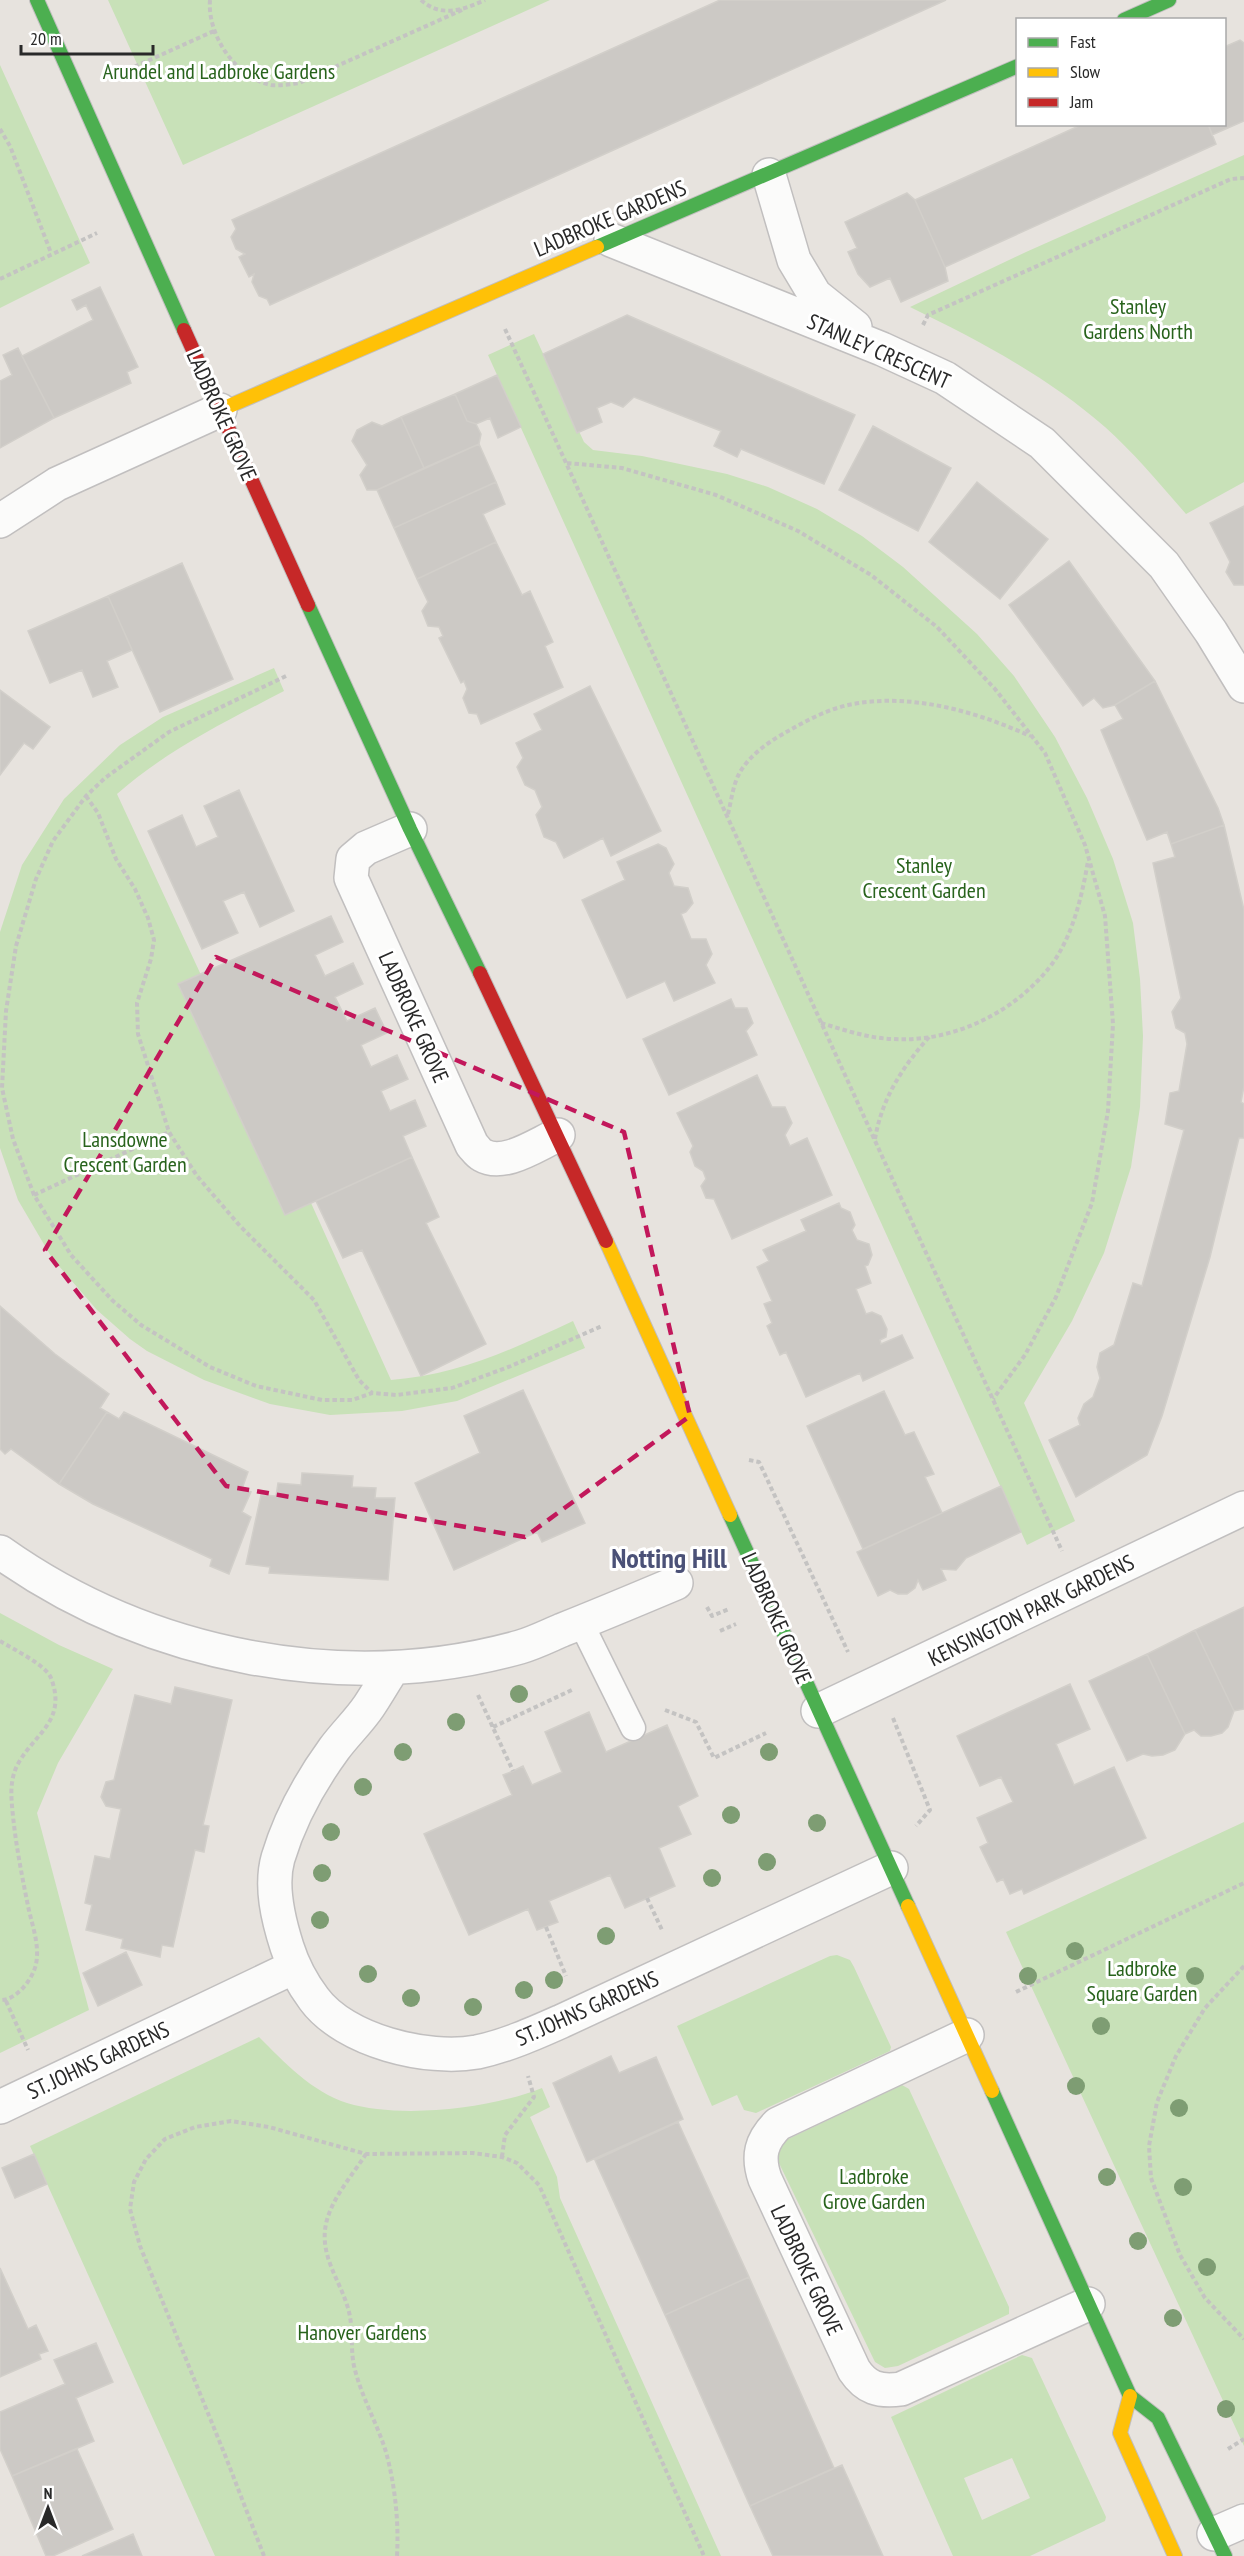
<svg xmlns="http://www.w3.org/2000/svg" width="1244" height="2556" font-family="'PT Sans Narrow',sans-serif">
<rect width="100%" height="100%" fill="#e7e3de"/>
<path fill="#c8e1b8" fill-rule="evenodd" d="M108,0H550L183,165Z
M0,65L90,263L0,308Z
M1244,155V482L1186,514C1160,484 1134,453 1105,427C1048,377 978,340 910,307L1026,252Z
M534,334L584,442L593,450L642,456L727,474L768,487L817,509L862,536L903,567L977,634L1014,676L1055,737L1087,798L1113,859L1133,923L1140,979L1143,1036L1140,1107L1131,1167L1104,1253L1072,1321L1024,1403L1075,1521L1027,1545L488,355Z
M274,668L284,691C225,722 167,750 117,794L201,975L179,985L285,1215L311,1203L391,1380C458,1375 513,1349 573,1321L585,1348L457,1401L402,1411L330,1415L270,1404L204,1380L147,1351L130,1339L97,1310L52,1258L18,1200L0,1148V932L22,865L64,799L120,745L163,717Z
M0,1613L59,1645L113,1669L58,1763L37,1813L89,2010L0,2053Z
M1244,1822V2446L1006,1932Z
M837,1955L850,1960L854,1967L891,2047L890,2051L756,2113L744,2110L737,2095L712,2106L677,2026L830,1956Z
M259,2037C284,2062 312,2092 347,2103C400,2119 490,2109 542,2088L550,2107L530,2117L557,2177L560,2198L721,2556H215L30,2146Z
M902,2085L909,2089L1009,2307V2314L898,2366L885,2368L875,2362L778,2161V2149L786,2140Z
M1022,2355L1032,2358L1106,2517L1105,2521L1030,2556H953L891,2417ZM1012,2458L1030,2498L982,2520L964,2478Z"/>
<path fill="#ccc9c5" stroke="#d2cfca" stroke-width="1.5" d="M720,0H946L270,305L267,299L259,296L252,282L254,274L249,277L239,257L245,254L236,249L231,237L236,229L232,220Z
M1240,40L1244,43V121L1212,135L1208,124H1224V47Z
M1083,124H1208L1216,144L945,267L915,200Z
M907,193L915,200L945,267L948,281L901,302L890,278L870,287L858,274L848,252L857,248L845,222Z
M100,287L138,367L127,372L131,383L54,418L22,356L93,320L86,305L77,310L72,300Z
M627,315L855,415L824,484L741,449L737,457L714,446L721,431L634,397L623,407L611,402L597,408L602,422L577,433L543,354Z
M18,348L54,418L0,448V381L12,375L3,355Z
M497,375L521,427L498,438L490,418L476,424L467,421L455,394Z
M455,394L467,421L476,424L481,434L479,444L424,468L401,417Z
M401,417L424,468L377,490H367L360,475L367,465L352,441L357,430L372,422L382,426Z
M873,426L951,468L918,531L839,490Z
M479,444L496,482L394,528L377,490Z
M496,482L505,504L483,514L496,542L417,579L394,528Z
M977,482L1048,539L1000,599L929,542Z
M1244,506V585H1234L1226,572L1230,562L1210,523Z
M496,542L522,595L530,591L553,642L545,646L563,687L481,724L477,714L469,713L463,698L467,689L464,681L461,683L439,638L443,636L439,627L428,626L422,611L428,602L417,579Z
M1069,561L1155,681L1115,705L1103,708L1094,698L1083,706L1009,605Z
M182,563L233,679L160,712L108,596Z
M108,596L132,650L107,661L118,687L93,697L82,670L50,683L28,631Z
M1155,681L1218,808L1224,825L1171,844L1167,832L1147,840L1101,730L1123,719L1115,705Z
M590,686L661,831L611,856L603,838L564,858L556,842L544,837L536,815L542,807L535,790L525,785L517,767L523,758L516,743L542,730L534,714Z
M0,690L50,727L33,749L24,743L0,775Z
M239,790L294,911L260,927L244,892L223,901L238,933L202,949L148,831L182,815L196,847L218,837L204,806Z
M1224,825L1244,910V1086L1241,1102L1244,1104V1138H1239L1210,1257L1162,1416L1147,1455L1076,1497L1049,1440L1080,1425L1078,1418L1084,1404L1093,1397L1100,1378L1097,1367L1100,1353L1114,1345L1133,1283L1142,1286L1184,1130L1165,1124L1170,1093L1179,1091L1187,1044L1185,1033L1176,1028L1172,1012L1181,998L1153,863L1175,857L1171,844Z
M658,844L666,848L674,864L669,873L674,886L688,888L693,903L686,912L681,914L691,939H706L712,954L706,965L715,983L674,1001L665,981L627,998L582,900L625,880L617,862Z
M331,916L343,942L315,955L325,976L353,963L363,984L335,997L347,1021L375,1008L387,1033L361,1045L371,1067L397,1055L408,1079L381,1091L390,1111L415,1100L426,1126L403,1136L412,1157L285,1215L178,984Z
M731,999L735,1008H747L753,1023L746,1031L757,1055L669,1095L643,1039Z
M757,1075L772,1107H785L792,1123L785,1135L790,1146L807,1138L832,1195L732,1239L714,1199L706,1198L701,1186L706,1179L703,1171L695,1166L690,1152L693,1146L677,1113Z
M412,1157L439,1217L426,1223L486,1344L421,1376L362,1250L343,1258L316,1201Z
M839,1203L841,1208L850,1212L855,1225L852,1230L857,1240L869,1244L872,1255L868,1265L865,1266L871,1283L856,1289L866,1314L872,1312L881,1316L887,1329L886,1337L880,1340L881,1344L902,1335L913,1358L863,1381L860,1373L806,1397L786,1352L780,1355L767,1326L772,1323L764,1304L772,1301L757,1267L769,1261L763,1250L806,1231L801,1220Z
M0,1306L55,1354L109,1394L100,1408L107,1412L59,1484L11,1449L5,1454L0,1449Z
M523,1390L585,1523L542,1542L537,1532L454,1570L415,1483L480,1453L464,1416Z
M884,1391L905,1435L914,1432L934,1474L925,1477L942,1513L863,1549L807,1426Z
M107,1412L119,1419L124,1412L248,1472L242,1489L251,1492L242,1512L251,1517L229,1574L210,1566L212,1559L93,1504L59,1484Z
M302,1473L353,1476L352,1487L376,1488L375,1498H395L388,1580L269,1573L270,1567L246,1564L261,1495L276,1496L278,1483L301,1485Z
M1001,1486L1021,1532L966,1558L956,1570L941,1569L946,1580L923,1590L918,1580L915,1588L907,1594H898L890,1590L878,1596L857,1552Z
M1244,1607V1709L1234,1711L1195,1630Z
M1195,1630L1234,1711L1228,1727L1222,1733L1211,1736H1201L1194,1730L1185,1734L1147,1654Z
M1147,1654L1185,1734L1175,1750L1163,1755L1152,1756L1143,1754L1127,1761L1089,1681Z
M1070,1684L1090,1729L1056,1744L1074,1785L1114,1767L1146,1838L1024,1894L1022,1889L1010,1894L1003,1879L997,1882L980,1847L988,1843L977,1818L1013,1802L1001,1777L980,1786L957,1736Z
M175,1687L232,1700L203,1825L209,1826L204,1852L195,1850L173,1947L162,1945L160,1957L121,1948L123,1939L86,1930L92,1905L85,1903L95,1856L110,1859L121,1809L106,1806L101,1797L106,1782L114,1780L135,1695L171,1704Z
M589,1712L606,1752L667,1725L698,1796L678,1806L691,1834L659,1848L675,1886L625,1908L610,1875L549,1901L558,1922L537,1930L528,1909L469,1935L424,1834L512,1795L503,1775L513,1771L523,1766L532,1785L562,1772L545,1732Z
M126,1952L142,1985L98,2006L83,1973Z
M611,2056L619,2073L656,2057L683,2119L587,2162L553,2083Z
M678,2122L749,2277L665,2315L595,2160Z
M34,2154L47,2184L15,2198L2,2168Z
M0,2268L28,2329L36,2325L48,2351L39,2354L41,2359L0,2377Z
M749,2277L834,2468L750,2506L665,2315Z
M96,2343L113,2382L76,2398L94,2441L12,2476L0,2449V2412L65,2384L54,2360Z
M77,2449L113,2529L53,2556H46L12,2476Z
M842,2465L883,2556H773L750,2506Z
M133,2534L142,2556H82Z"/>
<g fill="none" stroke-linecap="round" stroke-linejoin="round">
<defs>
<path id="lane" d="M581,1623L633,1728"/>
<path id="street" d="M769,175L794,260L815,295L855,327
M611,240L882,349L945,378L1042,443L1164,565L1211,632L1244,686
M0,521L57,484L220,410
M410,829L366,848L353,859L351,878L472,1145C475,1148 478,1153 482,1155C504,1168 537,1144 558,1135
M0,1552C148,1657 344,1696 520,1647C534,1643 548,1636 562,1630C600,1615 638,1599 676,1583
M393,1668C385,1680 377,1694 369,1706C359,1721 345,1734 334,1749C310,1782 290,1818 278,1858C270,1886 278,1919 287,1947C293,1966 302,1983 314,1999C345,2041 427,2061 477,2052C506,2046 535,2033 562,2021L891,1868
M818,1711L1244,1508
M967,2035L778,2124C761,2141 757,2156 765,2179L854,2370C866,2388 879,2392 901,2389L1088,2304
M0,2107L294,1967
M1214,2534L1244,2521"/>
<path id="fast" d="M37,0L184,330
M1124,20L1169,0
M597,247L1018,66
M308,605L410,829L480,973
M730,1515L908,1906
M992,2091L1130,2396L1158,2418L1225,2556"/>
<path id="slow" d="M220,410L597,247
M606,1241L730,1515
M908,1906L992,2091
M1130,2396L1120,2433L1175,2556"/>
<path id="jam" d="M184,330L308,605
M480,973L606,1241"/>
</defs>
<use href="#lane" stroke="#c1bfbf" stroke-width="27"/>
<use href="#street" stroke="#c1bfbf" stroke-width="36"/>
<use href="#fast" stroke="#c1bfbf" stroke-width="16"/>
<use href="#slow" stroke="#c1bfbf" stroke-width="16"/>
<use href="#jam" stroke="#c1bfbf" stroke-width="16"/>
<path stroke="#c4c3c2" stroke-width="4" stroke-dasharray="4.5 3" stroke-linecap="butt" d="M210,0C207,35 236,78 271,85C280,86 291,84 299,83L462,10
M421,0C441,18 463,10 485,0
M114,76L214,31
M0,129L10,146L51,253
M0,279L97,233
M923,325L928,315L1231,179L1244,178
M505,329L1062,1551
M567,463L622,468L716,495L798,531L871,575L937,627L995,689L1045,753L1085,845L1105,916L1113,1024L1108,1111L1092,1203L1056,1297L1025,1355L993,1399
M286,676L169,732L105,778L86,796L53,841L36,879L16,946L6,1011L2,1088L13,1139L34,1195L71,1255L112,1300L141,1325L210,1367L256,1386L322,1400H352L372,1393L396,1395L452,1388L511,1366L602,1326
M86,796L98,813L116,859L135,889L148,918L154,940L151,959L137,1003L138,1034L169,1132L197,1176L240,1226L314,1300L359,1380L372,1393
M728,814C731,802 733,785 739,774C749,755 771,740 790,730C809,719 831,708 853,704C913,693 977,712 1030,736
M821,1023C844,1030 868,1038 892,1039C953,1043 1016,1012 1052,964C1073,935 1082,896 1088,861
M875,1139C882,1098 902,1068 929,1037
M34,1195L169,1132
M749,1460L759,1462L848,1652
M707,1607L712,1616L729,1609
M720,1631L736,1624
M0,1641C13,1649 46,1665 51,1678C67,1720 36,1733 19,1762C9,1779 11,1797 13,1816C16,1846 22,1876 28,1906C32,1925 40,1945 36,1964C33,1979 16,2001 0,2000
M478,1695L513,1771
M665,1710L696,1722L714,1758L766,1733
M893,1718L930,1810L916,1826
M493,1727L574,1689
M647,1898L662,1930
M546,1927L566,1976
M1244,1966L1205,2008L1176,2056L1157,2102L1149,2146L1151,2178L1180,2255L1205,2298L1244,2339
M1016,1992L1244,1883
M6,2001L28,2050
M366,2154C352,2176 328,2202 325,2230C322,2259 340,2281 348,2308C354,2329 350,2347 354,2366C361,2396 377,2423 386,2452C395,2485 399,2522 397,2556
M502,2157L505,2135L534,2097L528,2076
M1228,2449L1244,2439
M264,2556L225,2455L140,2246L130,2209L134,2182L146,2159L165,2139L195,2127L231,2121L269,2127L366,2154L473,2153L502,2157L517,2163L539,2185L704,2556"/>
<use href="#lane" stroke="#fbfbfa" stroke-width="24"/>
<use href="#street" stroke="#fbfbfa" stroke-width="33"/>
<use href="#fast" stroke="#4caf50" stroke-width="14"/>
<use href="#slow" stroke="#ffc107" stroke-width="14"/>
<use href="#jam" stroke="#c62828" stroke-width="14"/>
</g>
<g fill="#7e9d73">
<circle cx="519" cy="1694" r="9"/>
<circle cx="456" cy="1722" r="9"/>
<circle cx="403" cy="1752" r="9"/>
<circle cx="769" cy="1752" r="9"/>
<circle cx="363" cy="1787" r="9"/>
<circle cx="731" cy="1815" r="9"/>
<circle cx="817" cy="1823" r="9"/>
<circle cx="331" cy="1832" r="9"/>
<circle cx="767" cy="1862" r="9"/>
<circle cx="322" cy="1873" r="9"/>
<circle cx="712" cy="1878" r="9"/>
<circle cx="320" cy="1920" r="9"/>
<circle cx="606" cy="1936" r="9"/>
<circle cx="1075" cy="1951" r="9"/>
<circle cx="368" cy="1974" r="9"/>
<circle cx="1028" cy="1976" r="9"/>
<circle cx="1195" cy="1976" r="9"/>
<circle cx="554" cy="1980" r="9"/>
<circle cx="524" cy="1990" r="9"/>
<circle cx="411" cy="1998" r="9"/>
<circle cx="473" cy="2007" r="9"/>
<circle cx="1101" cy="2026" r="9"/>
<circle cx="1076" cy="2086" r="9"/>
<circle cx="1179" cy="2108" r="9"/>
<circle cx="1107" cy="2177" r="9"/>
<circle cx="1183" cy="2187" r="9"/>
<circle cx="1138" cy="2241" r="9"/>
<circle cx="1207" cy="2267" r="9"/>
<circle cx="1173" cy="2318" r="9"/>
<circle cx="1226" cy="2409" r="9"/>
</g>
<path fill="none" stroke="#c2185b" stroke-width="4.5" stroke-dasharray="12 8" stroke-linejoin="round" d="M216,957L624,1132L690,1416L525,1537L226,1486L45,1250Z"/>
<g text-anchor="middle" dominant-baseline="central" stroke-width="6" stroke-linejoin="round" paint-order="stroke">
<g font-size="22" fill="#28631c" stroke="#fff">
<text x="219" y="71">Arundel and Ladbroke Gardens</text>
<text x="1138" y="306">Stanley<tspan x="1138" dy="25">Gardens North</tspan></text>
<text x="924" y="865">Stanley<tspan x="924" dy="25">Crescent Garden</tspan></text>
<text x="125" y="1139">Lansdowne<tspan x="125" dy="25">Crescent Garden</tspan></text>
<text x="1142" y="1968">Ladbroke<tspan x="1142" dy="25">Square Garden</tspan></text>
<text x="874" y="2176">Ladbroke<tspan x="874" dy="25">Grove Garden</tspan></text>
<text x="362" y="2332">Hanover Gardens</text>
</g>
<g font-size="22" fill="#292929" stroke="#fff">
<text transform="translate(610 218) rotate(-23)">LADBROKE GARDENS</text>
<text transform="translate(879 351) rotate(24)">STANLEY CRESCENT</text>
<text transform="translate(222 415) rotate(66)">LADBROKE GROVE</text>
<text transform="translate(414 1017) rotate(66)">LADBROKE GROVE</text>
<text transform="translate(1031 1610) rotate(-26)">KENSINGTON PARK GARDENS</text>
<text transform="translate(777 1618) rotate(66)">LADBROKE GROVE</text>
<text transform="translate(587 2008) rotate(-24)">ST. JOHNS GARDENS</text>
<text transform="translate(98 2060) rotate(-25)">ST. JOHNS GARDENS</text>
<text transform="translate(807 2270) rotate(65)">LADBROKE GROVE</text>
</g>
<g font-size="28" font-weight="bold" fill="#4b5177" stroke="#fff">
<text x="669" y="1557">Notting Hill</text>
</g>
</g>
<rect x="1016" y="18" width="210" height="108" fill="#ffffff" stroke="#a9a9a9" stroke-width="1.5"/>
<rect x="1028" y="38" width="30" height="9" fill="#4caf50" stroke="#a9a9a9" stroke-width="1.5"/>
<text x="1070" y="48" font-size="18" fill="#292929">Fast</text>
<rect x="1028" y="68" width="30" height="9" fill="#ffc107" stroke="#a9a9a9" stroke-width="1.5"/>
<text x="1070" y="78" font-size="18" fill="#292929">Slow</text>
<rect x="1028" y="98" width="30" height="9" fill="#c62828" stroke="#a9a9a9" stroke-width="1.5"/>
<text x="1070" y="108" font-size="18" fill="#292929">Jam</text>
<g transform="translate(48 2508)" stroke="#ffffff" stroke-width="4.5" paint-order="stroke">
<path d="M0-4.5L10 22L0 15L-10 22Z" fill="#292929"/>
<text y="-9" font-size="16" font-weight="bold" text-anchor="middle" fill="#292929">N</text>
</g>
<path d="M21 45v9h132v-9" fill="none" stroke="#292929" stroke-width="3"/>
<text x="30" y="45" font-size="18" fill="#292929" stroke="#ffffff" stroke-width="4.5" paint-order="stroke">20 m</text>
</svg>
